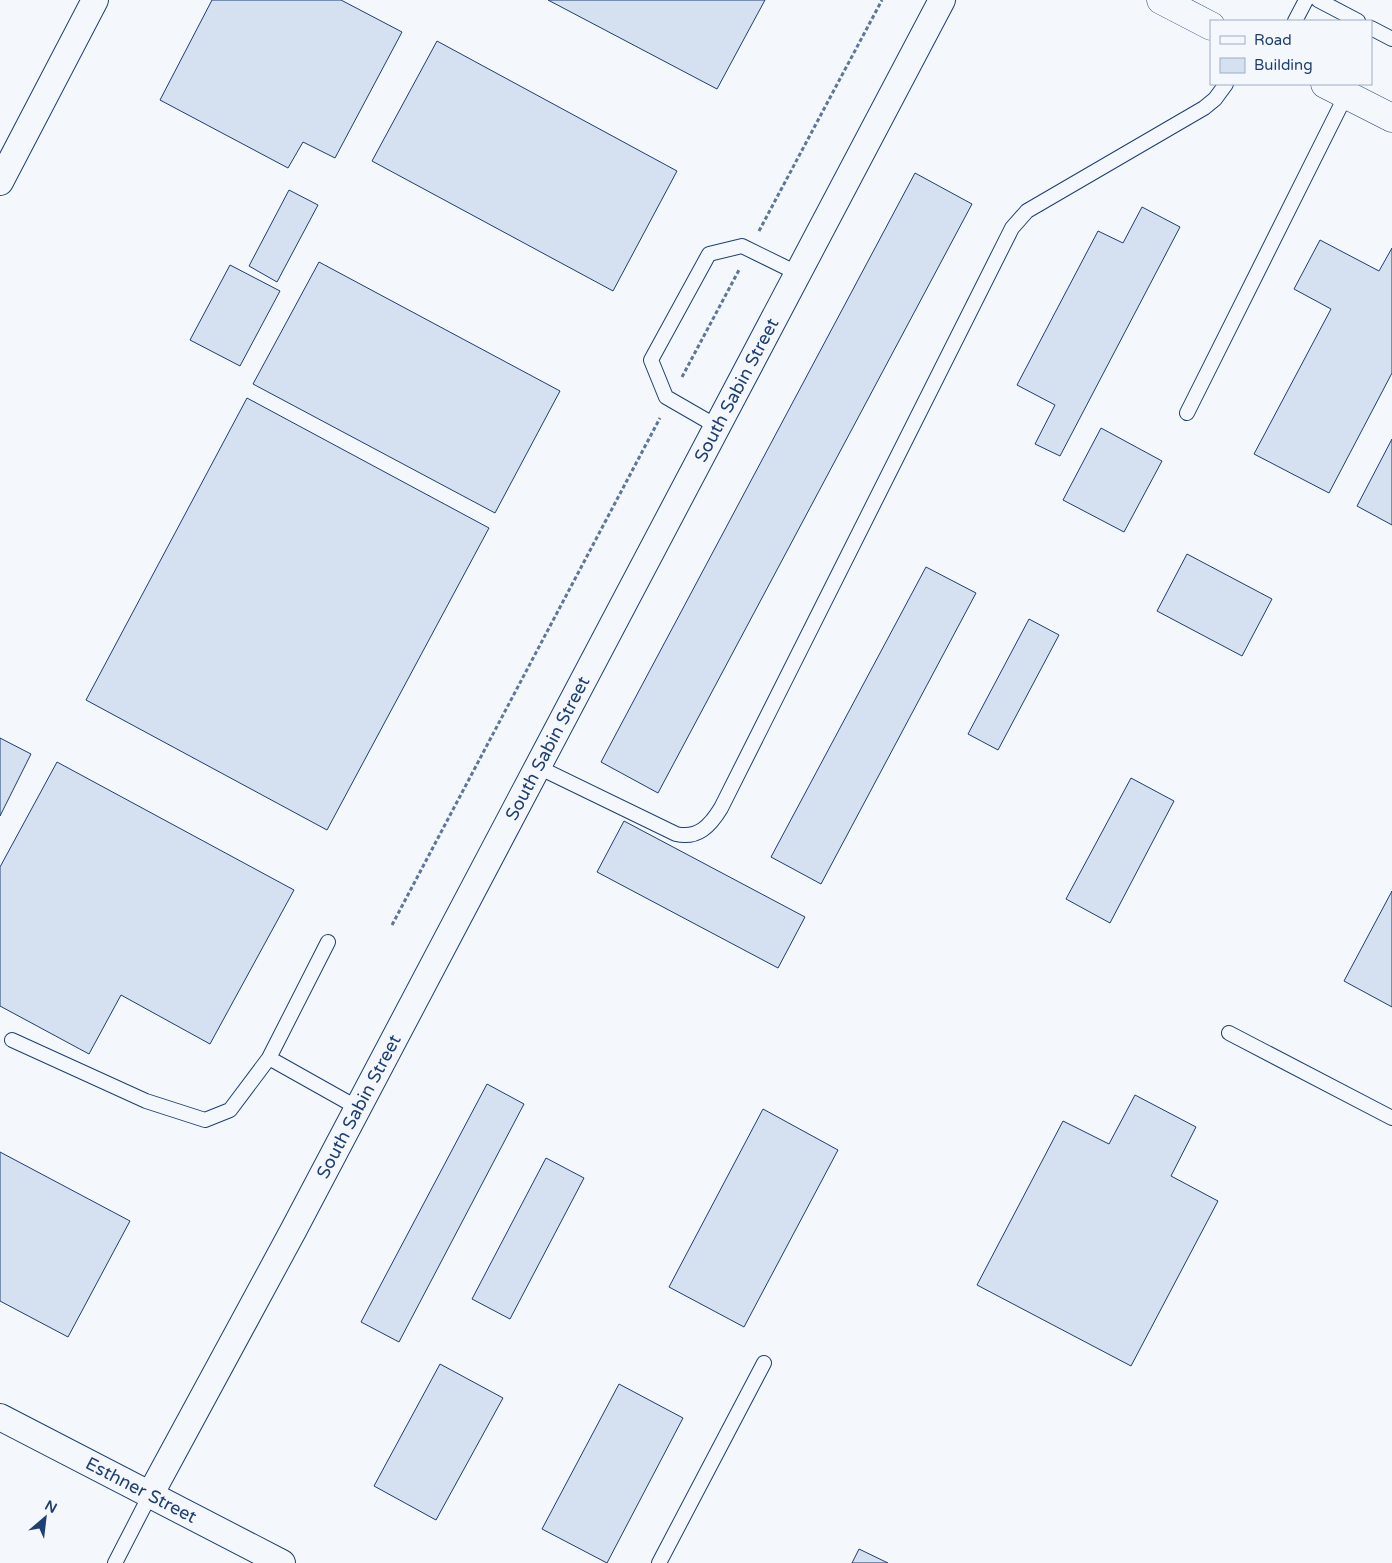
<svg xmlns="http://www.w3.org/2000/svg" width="1392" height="1563" font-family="'Varela Round',sans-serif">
<rect width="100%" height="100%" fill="#f4f7fb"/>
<path fill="#d5e0f0" stroke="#1d3f73" d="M212,0H341L402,32L335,158L303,142L288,168L160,100Z
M548,0H765L717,89Z
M437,41L677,171L613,291L372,161Z
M915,173L972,204L658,793L601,762Z
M289,190L318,205L277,282L249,266Z
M1142,207L1180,227L1060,456L1035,444L1055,405L1017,385L1098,231L1123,243Z
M1320,240L1379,271L1392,248V373L1329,493L1254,454L1331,309L1294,289Z
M319,262L560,391L495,513L253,384Z
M230,265L280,291L240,366L190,340Z
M247,398L489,528L327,830L86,700Z
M1101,428L1162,461L1124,532L1063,500Z
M1392,439V525L1357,506Z
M1187,554L1272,599L1242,656L1157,611Z
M926,567L976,593L821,884L771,857Z
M1029,619L1059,635L998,750L968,734Z
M0,738L31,754L0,816Z
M57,762L294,890L210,1044L121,995L89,1054L0,1006V867Z
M1131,778L1174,801L1110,923L1066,899Z
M624,821L805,917L778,968L597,872Z
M1392,891V1007L1344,981Z
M487,1084L524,1104L399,1342L361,1322Z
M1135,1095L1196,1127L1171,1176L1218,1201L1131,1366L977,1285L1063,1121L1109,1144Z
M763,1109L838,1150L744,1327L669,1287Z
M0,1152L130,1221L68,1337L0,1301Z
M546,1158L584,1178L510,1319L472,1299Z
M440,1364L503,1398L436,1520L374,1486Z
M619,1384L683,1418L607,1563L542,1529Z
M859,1549L888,1563H852Z"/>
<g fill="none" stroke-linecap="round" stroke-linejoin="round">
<defs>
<path id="lane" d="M1318,0L1358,21
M1295,21L1306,0
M1371,28L1392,39
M1187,413L1346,95
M718,427L666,397L651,360L709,254L742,246L797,273
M538,767L676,834C698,839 710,826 721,808L1012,228L1027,211L1204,108L1215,99L1226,84
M328,942L269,1058L358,1108
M1229,1033L1392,1118
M12,1040L146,1101L205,1120L230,1110L269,1058
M115,1563L150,1495
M659,1563L764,1363"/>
<g id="street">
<path d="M0,182L95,0"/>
<path id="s1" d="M0,1417L282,1563"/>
<path id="s2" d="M150,1495L293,1231L942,0"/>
</g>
<path id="secondary" d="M1161,0L1211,26
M1325,84L1392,118"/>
</defs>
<use href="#lane" stroke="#1d3f73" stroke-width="16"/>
<use href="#street" stroke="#1d3f73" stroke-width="28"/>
<use href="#secondary" stroke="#1d3f73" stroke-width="29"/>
<path stroke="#5e769c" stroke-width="3" stroke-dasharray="4 2.5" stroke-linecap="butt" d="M759,231L882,0
M682,377L739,270
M392,925L660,418"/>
<use href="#lane" stroke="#f4f7fb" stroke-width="14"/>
<use href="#street" stroke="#f4f7fb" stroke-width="26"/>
<use href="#secondary" stroke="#f4f7fb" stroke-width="28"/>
</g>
<g text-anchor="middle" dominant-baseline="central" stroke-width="4" stroke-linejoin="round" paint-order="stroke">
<g font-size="18" fill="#1d3f73" stroke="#f4f7fb">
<text stroke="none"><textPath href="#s2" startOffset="1251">South Sabin Street</textPath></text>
<text stroke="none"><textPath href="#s2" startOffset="846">South Sabin Street</textPath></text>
<text stroke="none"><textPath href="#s2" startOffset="441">South Sabin Street</textPath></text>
<text stroke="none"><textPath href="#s1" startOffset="159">Esthner Street</textPath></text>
</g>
</g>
<rect x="1210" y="20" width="162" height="65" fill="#f4f7fb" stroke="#9eadc5"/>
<rect x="1220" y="36" width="25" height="8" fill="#f4f7fb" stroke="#9eadc5"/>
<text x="1254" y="45" font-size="15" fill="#1d3f73">Road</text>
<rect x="1220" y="58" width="25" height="15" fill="#d5e0f0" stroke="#9eadc5"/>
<text x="1254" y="70" font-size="15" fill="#1d3f73">Building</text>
<g transform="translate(45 1518) rotate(28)" stroke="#f4f7fb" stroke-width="4" paint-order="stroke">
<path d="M0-4L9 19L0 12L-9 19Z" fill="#1d3f73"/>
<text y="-8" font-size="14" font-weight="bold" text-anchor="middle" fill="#1d3f73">N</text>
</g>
</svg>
